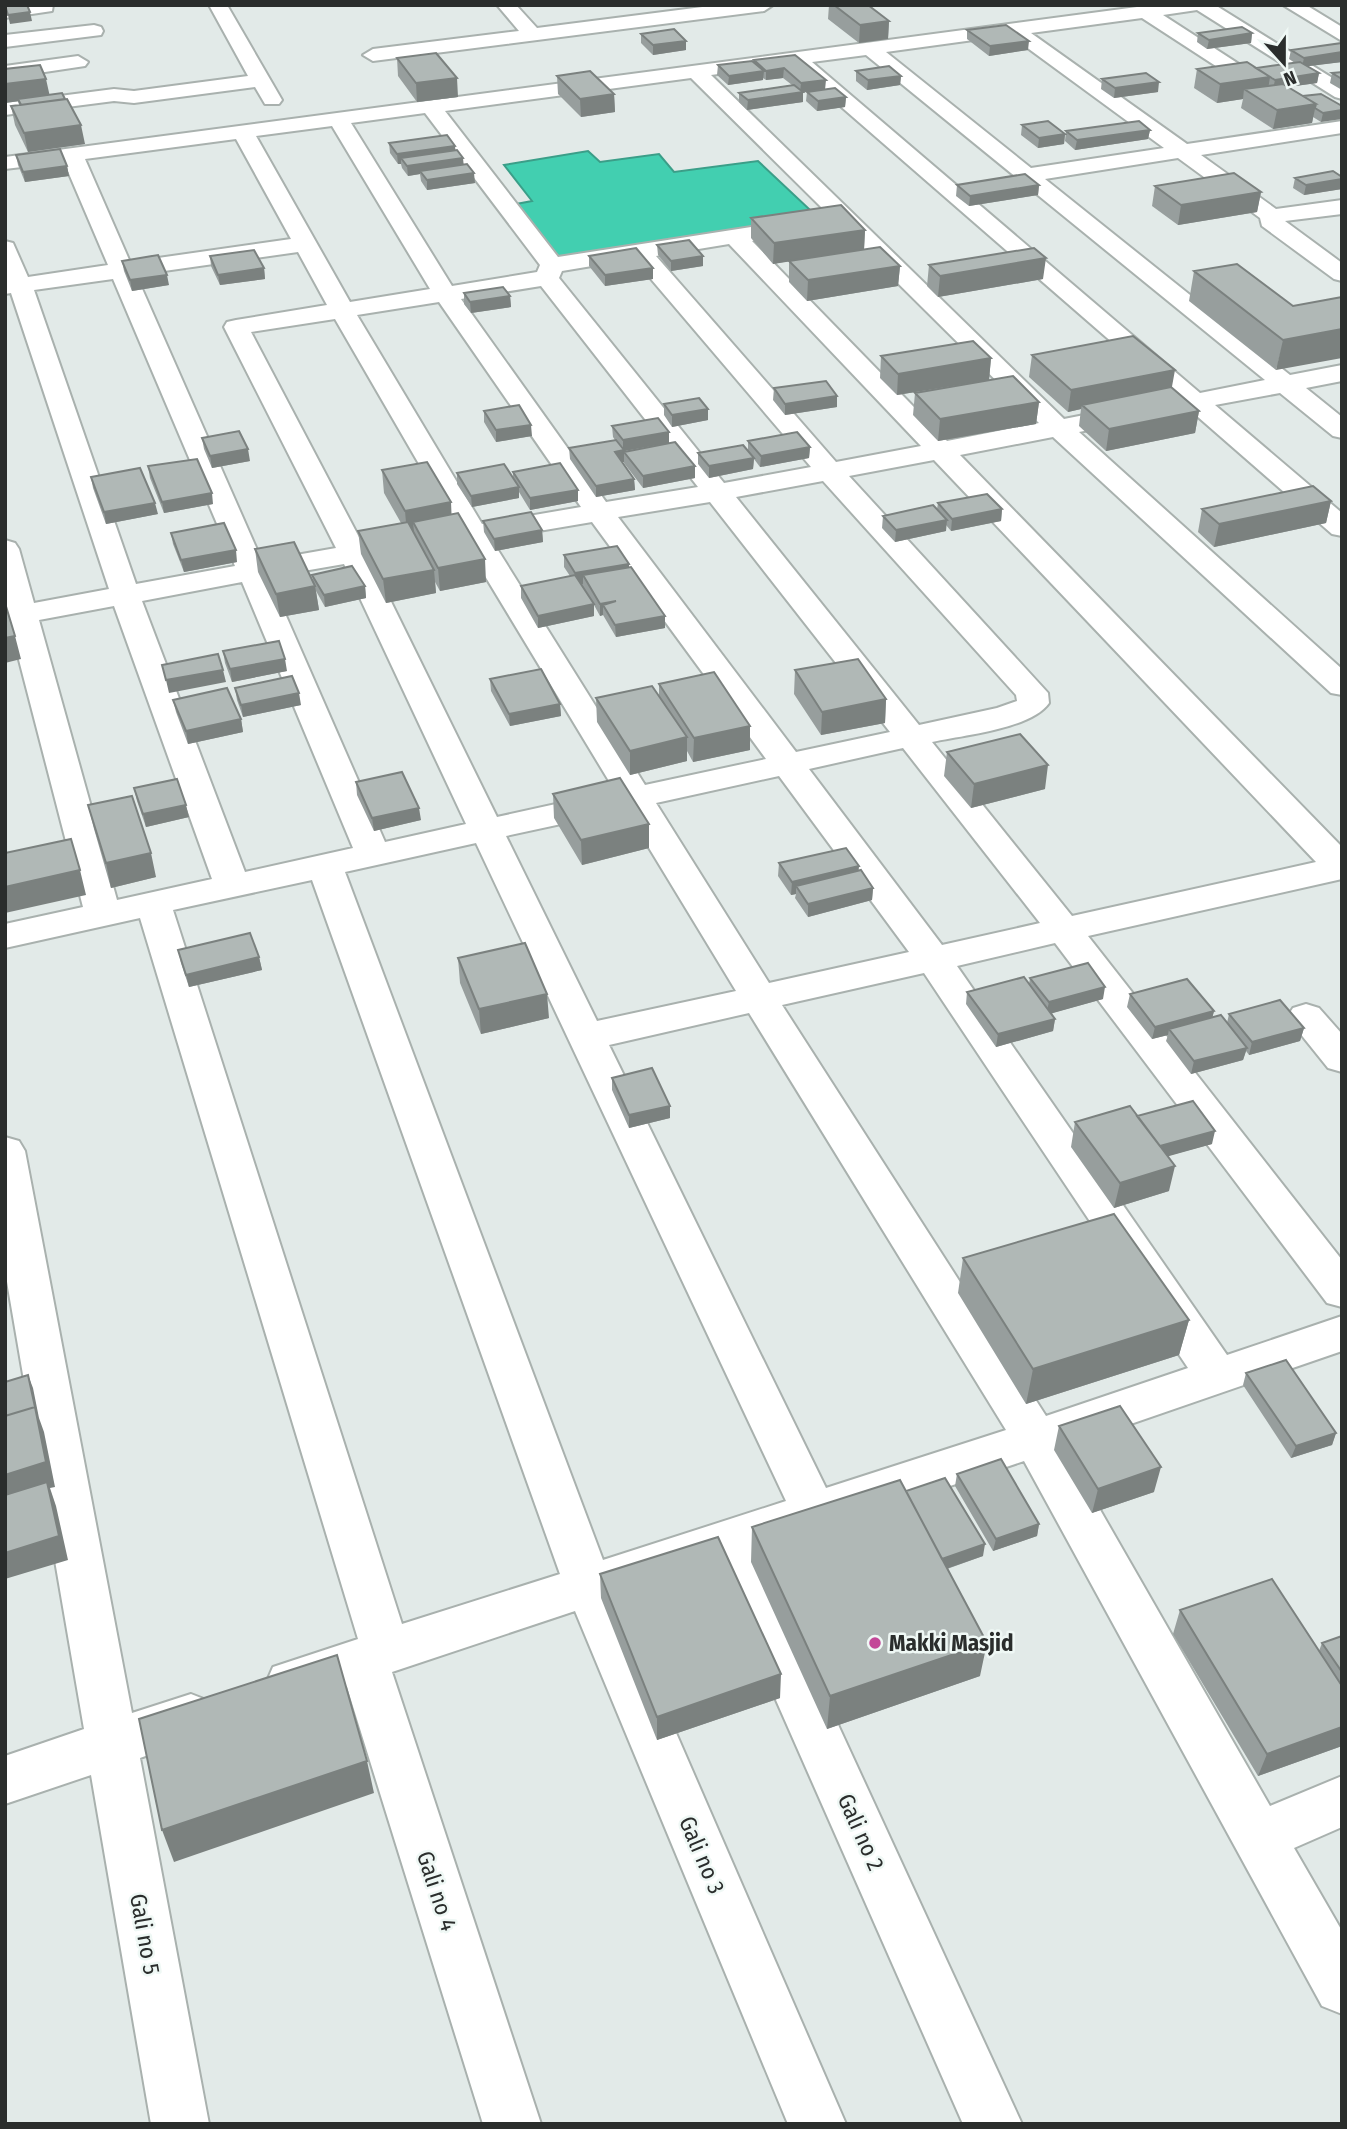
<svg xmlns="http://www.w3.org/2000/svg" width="1347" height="2129" font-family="'Fira Sans Condensed',sans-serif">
<rect width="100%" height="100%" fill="#e2eae8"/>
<path fill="#42cfb0" stroke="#3b9e88" stroke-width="2" d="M588,151L600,162L659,154L674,172L758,161L824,223L557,264L511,205L532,201L504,165Z"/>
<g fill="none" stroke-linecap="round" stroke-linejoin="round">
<defs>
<path id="minor" d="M53,5L52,11L5,18V6Z
M209,5H227L282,100L279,104H265L255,87L134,103L114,101L5,115V103L114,89L134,91L248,76Z
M497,5H516L537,28L718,5H773L764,11L373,61L363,55L373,49L519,31Z
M1152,5H1215L1342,84V99L1335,97L1197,10L1163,15L1279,90L1282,94L1279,98H1265L1142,18L1031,33L1187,144L1342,121V133L1201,155L1276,209L1342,200V214L1285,221L1342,263V281L1334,279L1262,226L1260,218L1178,158L1045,179L1290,375L1342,365V381L1306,388L1342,417V438L1333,436L1280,393L1215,405L1342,513V536L1332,534L1190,410L1079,432L1342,669V695L1331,693L1053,437L960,455L1342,847V879L1088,936L1342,1260V1307L1327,1303L1055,943L957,966L1227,1355L1342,1316V1351L1064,1447L1270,1806L1342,1776V1827L1294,1848L1342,1931V2014L1322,2006L1024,1461L758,1551L1022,2124H963L716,1564L617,1597L846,2124H788L575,1611L392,1672L541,2124H483L347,1687L291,1706L273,1699L266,1683L273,1667L358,1639L140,918L5,948V924L83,907L10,625L5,626V540L15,543L19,549L34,603L109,589L11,293L5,294V241L13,243L28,277L108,265L64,162L5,169V157ZM1010,35L1164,148L1031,168L886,52ZM866,55L1265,380L1200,393L812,62ZM792,64L1175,397L1064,419L711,75ZM691,78L1039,423L947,441L752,241L811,231L814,226L811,221L803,219L558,257L445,111ZM425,113L540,265L537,272L452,286L351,123ZM332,126L430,289L350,302L256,136ZM236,139L291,239L130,262L85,159ZM729,244L921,446L836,462L656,256ZM298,252L327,305L236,320L227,322L224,327L336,548L262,561L136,275ZM634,259L811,467L724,483L559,278L562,271ZM113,279L235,566L136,584L34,290ZM541,286L698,487L606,502L461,299ZM439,302L581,507L482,524L357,315ZM335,319L459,533L615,791L497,817L370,559L386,555L390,549L386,543L376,540L362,543L251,332ZM934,460L1316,862L1072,916L932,742C963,735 1031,729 1049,703L1048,693L849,476ZM823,481L1016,695L1017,701L997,708L919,725L736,497ZM710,502L890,732L796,752L618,517ZM592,522L766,759L645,785L491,539ZM344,564L466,824L385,842L269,577ZM242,582L353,848L245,872L142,601ZM114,606L212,879L117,900L39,620ZM903,748L1040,923L942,945L809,769ZM779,776L909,952L769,983L656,803ZM626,810L736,991L597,1021L506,836ZM476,843L786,1501L603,1560L345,872ZM312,880L560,1574L402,1624L173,910ZM924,973L1188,1368L1046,1416L782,1005ZM749,1013L1006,1430L826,1488L609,1045Z
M1283,5H1306L1342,27V41Z
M94,25L101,27L103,31L101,35L5,47V35Z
M78,56L88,62L85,66L5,78V66Z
M1306,1004L1319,1008L1342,1034V1072L1328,1068L1287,1017L1293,1008Z
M5,1137L19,1141L25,1151L132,1713L191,1694L209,1701L216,1717L209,1733L140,1758L209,2124H151L91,1775L5,1804V1756L84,1729L5,1270Z"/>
</defs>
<use href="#minor" stroke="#a9b1ae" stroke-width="4"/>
<use href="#minor" fill="#fff" fill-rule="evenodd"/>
</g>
<path fill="#979e9d" d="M829,5H868L889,21L888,39L859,43L828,19Z
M967,30L1028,50L989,56L967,39Z
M1198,33H1252L1251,43L1207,49L1197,42Z
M641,34L686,41V50L653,55L641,43Z
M1342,43V62L1307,66L1319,73L1317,83L1288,87L1303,96L1342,106L1321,122L1313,117L1312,123L1273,129L1241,108L1243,99L1217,103L1194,88L1197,69L1256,68L1295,63L1289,59L1291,50Z
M795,55L825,89L846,97L845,107L817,111L806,101L807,92H803V102L747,110L739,102V93L792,85L783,78L766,80L763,78V80L728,85L717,75L718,65L754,62V60Z
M397,58L458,97L417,102L398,76Z
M856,71L901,76L900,85L867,90L856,81Z
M1342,72V90L1330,83L1332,73Z
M557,76L614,94L615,112L581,117L558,94Z
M1102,79L1158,92L1114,98L1101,89Z
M49,94L85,144L28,152L15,125L11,106L19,105L18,101Z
M1022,125L1065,134L1064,144L1038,148L1021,135Z
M1150,130L1148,139L1075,150L1065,141L1066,131Z
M389,143L455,150L463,158V165L475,183L427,190L421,181L420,174L408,176L402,168L401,164H398L390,153Z
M16,155L67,166L69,176L25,182L18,165Z
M1342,177V189L1304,195L1293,188L1295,178Z
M957,185H1039L1038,195L969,206L956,196Z
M1155,186L1261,192L1257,212L1178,225L1152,206Z
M751,218L865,230L864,249L900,266L898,286L807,301L789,282V261L773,264L751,238Z
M657,245L703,266L671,271L658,255Z
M210,256L264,268L265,279L220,285L211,266Z
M589,256L653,268V279L605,286L589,266Z
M122,261L169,285L132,291L124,271Z
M929,265L1043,279L938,297L927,286Z
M1194,271L1293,306L1276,370L1189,301Z
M464,293L510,296L511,307L471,313L464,304Z
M1032,355L1172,388L1199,411L1195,433L1106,451L1079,426L1081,409L1068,412L1029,377Z
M881,356L991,358L989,380L897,395L880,378Z
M774,388L837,396V407L785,415L773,400Z
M915,393L1039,402L1036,424L938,441L913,415Z
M664,404L708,409V420L672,427L664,415Z
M484,411L532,436L496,442L484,422Z
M612,426L669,443L624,451V462H622L634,479L635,490L596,497L570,459L569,448L615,440L613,437Z
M202,438L250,461L212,468L204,449Z
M748,441L810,447L809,458L760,467L754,459L753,469L709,478L698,464V453L748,451Z
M624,452L695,466V478L643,488L624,463Z
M148,466L213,504L164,513L150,478Z
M382,470L452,515L486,582L440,591L435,582L436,593L386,603L361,554L358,531L401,523L384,493Z
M513,472L578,490V501L530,510L519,492V498L472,507L457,484V473L513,479Z
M91,477L158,514L106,524L93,488Z
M1331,501L1326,523L1214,547L1198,532L1202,509Z
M938,503L1002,509L1001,521L951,531L946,525V531L895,542L882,528L883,516L937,509Z
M483,521L542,530L543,542L495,551L484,532Z
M171,533L237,562L184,572L173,544Z
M255,549L313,581L312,575L365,586L366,598L325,607L316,591L319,610L280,617L258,572Z
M564,555L629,567L665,628L616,637L603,615L600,616L594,605V616L538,628L521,598V586L570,576L564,567Z
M223,651L287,671L232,682L225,663Z
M795,670L886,699L885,723L821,735L794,694Z
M490,679L560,704L561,716L510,726L491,691Z
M659,684L750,750L693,762L687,751V761L630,775L597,722L596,698L659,696Z
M235,688L301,705L243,717L237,700Z
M173,700L241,719L243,732L188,744L176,712Z
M947,752L1045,789L971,808L944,776Z
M356,782L421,820L374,831L357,795Z
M134,788L189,817L146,827L137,801Z
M553,794L649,824V848L582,865L554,818Z
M88,805L156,877L111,888L94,829Z
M779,863L858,870L873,888L872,900L808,917L795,898L796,894L791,895L778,876Z
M178,950L259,957L262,970L189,987L181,963Z
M458,958L549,1018L481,1034L460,983Z
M1030,978L1103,999L1052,1013L1055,1019L1053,1031L996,1047L966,1004L967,992L1029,984Z
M1130,994L1214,1011L1212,1018L1227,1023L1229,1014L1304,1028L1300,1041L1249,1055L1246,1051L1243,1060L1191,1074L1166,1041L1168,1035L1152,1039L1127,1007Z
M612,1078L670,1118L629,1128L612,1090Z
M1137,1116L1212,1144L1167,1156L1169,1191L1114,1208L1071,1147L1075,1122Z
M963,1258L1189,1320L1179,1355L1026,1404L958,1293Z
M1246,1373L1336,1433L1332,1445L1291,1458L1243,1385Z
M1059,1426L1154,1492L1092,1513L1054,1450Z
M957,1474L1039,1524L1037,1536L993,1551L955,1486Z
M906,1491L983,1556L947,1569L980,1676L827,1729L751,1562L752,1527Z
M600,1574L780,1698L657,1740L601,1598Z
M1180,1610L1319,1651L1322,1643L1342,1636V1746L1258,1776L1173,1634Z"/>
<path fill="#7b817f" d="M30,12L32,21L10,24L8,15Z
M889,21L888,39L859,43L860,25Z
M1252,33L1251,43L1207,49L1209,40Z
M686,41V50L653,55V45Z
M1029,41L1028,50L989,56L990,46Z
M1342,52V62L1302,67L1304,58Z
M784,68L783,78L766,80V71Z
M764,71L763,80L728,85L729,76Z
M1319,73L1317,83L1273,89L1275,80Z
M901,76L900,85L867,90L868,80Z
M1270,77L1267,96L1244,89L1243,99L1217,103L1220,84Z
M457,78L458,97L417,102L416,83Z
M46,79L50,97L5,103V84Z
M826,80L825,90L803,92V102L747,110L748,100L800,92L801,83Z
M1159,82L1158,92L1114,98L1115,88Z
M614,94L615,112L581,117L580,99Z
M846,97L845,107L817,111L818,101Z
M1316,104L1312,123L1273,129L1277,110Z
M1342,110V119L1321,122L1323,113Z
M81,125L85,144L28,152L24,133Z
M1150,130L1148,139L1075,150L1077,140Z
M1065,134L1064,144L1038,148L1039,138Z
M455,146L456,156L401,158V164H398L397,154Z
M463,158L464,168L420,171V174L408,176L407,166Z
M67,166L69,176L25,182L23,172Z
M474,173L475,183L427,190V180Z
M1342,179V189L1304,195L1306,185Z
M1039,185L1038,195L969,206L970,196Z
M1261,192L1257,212L1178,225L1181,205Z
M865,230L864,250L773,264L774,243Z
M703,256V266L671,271V261Z
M1046,258L1043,279L938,297L940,276Z
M900,266L898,286L807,301L808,280Z
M264,268L265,279L220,285L218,275Z
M653,268V279L605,286V275Z
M167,275L169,285L132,291L130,280Z
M510,296L511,307L471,313L470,302Z
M1342,329V358L1276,370L1283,340Z
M991,358L989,380L897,395L898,374Z
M1175,370L1171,392L1082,405L1081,409L1068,412L1071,390Z
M837,396V407L785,415V404Z
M1039,402L1036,424L938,441L940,419Z
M708,409V420L672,427V415Z
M1199,411L1195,433L1106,451L1109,429Z
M531,425L532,436L496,442V430Z
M669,432V443L624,451V462L615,463V452L623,451V440Z
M810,447L809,458L760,467L761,456Z
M248,449L250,461L212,468L210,456Z
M754,458L753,469L709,478V466Z
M695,466V478L643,488V476Z
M634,479L635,490L596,497V486Z
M519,487V498L472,507L471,496Z
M578,490V501L530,510V498Z
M212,493L213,504L164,513L162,502Z
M1331,501L1326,523L1214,547L1219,524Z
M451,502L452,525L413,522L414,532L407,534L405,511Z
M155,503L158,514L106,524L104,512Z
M1002,509L1001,521L951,531L952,519Z
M947,520L946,531L895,542L896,530Z
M542,530L543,542L495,551L494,539Z
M236,550L237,562L184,572L181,560Z
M485,559L486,582L440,591L438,568Z
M629,564V576L583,575V584L575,585V573Z
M434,570L436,593L386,603L383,579Z
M315,586L319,610L280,617L276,594Z
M365,586L366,598L325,607L324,595Z
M616,601L603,605V615L600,616V604Z
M594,604V616L538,628V616Z
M665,616V628L616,637L615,625Z
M15,636L21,659L5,663V638Z
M285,659L287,671L232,682L230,669Z
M223,670L226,682L169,693L166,680Z
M299,693L301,705L243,717L241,705Z
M886,699L885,723L821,735L822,712Z
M560,704L561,716L510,726L509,714Z
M241,719L243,732L188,744L186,731Z
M750,726V750L693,762L694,738Z
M687,737V761L630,775V751Z
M1048,765L1045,789L971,808L974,784Z
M186,805L189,817L146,827L143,814Z
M419,808L421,820L374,831L372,818Z
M649,824V848L582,865L581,840Z
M151,853L156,877L111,888L106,863Z
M859,866L858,879L796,886V894L791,895L792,882Z
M80,870L86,895L5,913V887Z
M873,888L872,900L808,917V904Z
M259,957L262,970L189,987L186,975Z
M1105,987L1103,999L1046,1015L1049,1002Z
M547,994L549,1018L481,1034L479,1009Z
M1214,1011L1211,1023L1169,1029L1168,1035L1152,1039L1155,1027Z
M1055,1019L1053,1031L996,1047L998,1034Z
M1304,1028L1300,1041L1249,1055L1252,1042Z
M1247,1048L1243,1060L1191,1074L1194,1061Z
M670,1106V1118L629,1128V1115Z
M1215,1131L1212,1144L1155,1160L1158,1147Z
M1175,1166L1169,1191L1114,1208L1120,1183Z
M1189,1320L1179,1355L1026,1404L1033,1369Z
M28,1375L33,1388L39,1418L44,1432L55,1487L50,1488L56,1506L68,1560L5,1579V1475Z
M1336,1433L1332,1445L1291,1458L1296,1446Z
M1161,1467L1154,1492L1092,1513L1098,1489Z
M1039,1524L1037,1536L993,1551L996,1539Z
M985,1544L983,1556L937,1572L939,1560Z
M987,1643L980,1676L827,1729L830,1696Z
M781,1674L780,1698L657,1740V1717Z
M1342,1727V1746L1258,1776L1267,1754Z
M367,1761L374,1793L174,1862L162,1830Z"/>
<path fill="#b0b8b6" stroke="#7b817f" stroke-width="2" d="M5,5H27L30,12L8,15Z
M834,5H868L889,21L860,25Z
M1006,25L1029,41L990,46L967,30Z
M1242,27L1252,33L1209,40L1198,33Z
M674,29L686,41L653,45L641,34Z
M1342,43V52L1304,58L1291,50Z
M436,53L457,78L416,83L397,58Z
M795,55L826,80L801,83L784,68L766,71L754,60Z
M752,61L764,71L729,76L718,65Z
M1247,62L1270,77L1220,84L1197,69Z
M1300,62L1319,73L1275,80L1256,68Z
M40,65L46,79L5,84V69Z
M889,66L901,76L868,80L856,71Z
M590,71L614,94L580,99L557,76Z
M1342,72V79L1332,73Z
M1146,73L1159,82L1115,88L1102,79Z
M1283,84L1316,104L1277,110L1244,89Z
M794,85L803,92L748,100L739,93Z
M835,88L846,97L818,101L807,92Z
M62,93L65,99L21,105L18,99Z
M1321,94L1342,106V110L1323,113L1315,108L1316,104L1303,96Z
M67,99L81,125L24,133L11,106Z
M1048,121L1065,134L1039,138L1022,125Z
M1139,121L1150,130L1077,140L1066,131Z
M447,135L455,146L397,154L389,143Z
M60,149L67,166L23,172L16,155Z
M457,150L463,158L407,166L401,158Z
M467,164L474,173L427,180L420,171Z
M1333,171L1342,177V179L1306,185L1295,178Z
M1234,173L1261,192L1181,205L1155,186Z
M1025,174L1039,185L970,196L957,185Z
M841,205L865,230L774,243L751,218Z
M689,240L703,256L671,261L657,245Z
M880,247L900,266L808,280L789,261Z
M636,248L653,268L605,275L589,256Z
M1034,248L1046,258L940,276L929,265Z
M254,250L264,268L218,275L210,256Z
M158,255L167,275L130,280L122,261Z
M1237,264L1293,306L1342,297V329L1283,340L1194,271Z
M503,287L510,296L470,302L464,293Z
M1133,336L1175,370L1071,390L1032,355Z
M973,341L991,358L898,374L881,356Z
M1013,376L1039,402L940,419L915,393Z
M826,381L837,396L785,404L774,388Z
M1171,387L1199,411L1109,429L1082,405Z
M699,398L708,409L672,415L664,404Z
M519,405L531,425L496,430L484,411Z
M658,418L669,432L623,440L612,426Z
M239,431L248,449L210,456L202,438Z
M797,432L810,447L761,456L748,441Z
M616,440L624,450L615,452L634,479L596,486L569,448Z
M675,442L695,466L643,476L624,452Z
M743,445L754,458L709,466L698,453Z
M197,459L212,493L162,502L148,466Z
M427,462L451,502L405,511L382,470Z
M560,463L578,490L530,498L513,472Z
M504,464L519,487L471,496L457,473Z
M140,468L155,503L104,512L91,477Z
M1313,486L1331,501L1219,524L1202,509Z
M987,494L1002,509L952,519L938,503Z
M933,505L947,520L896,530L883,516Z
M531,512L542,530L494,539L483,521Z
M458,513L485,559L438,568L413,522Z
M408,522L434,570L383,579L358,531Z
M224,523L236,550L181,560L171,533Z
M294,542L315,586L276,594L255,549Z
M617,546L629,564L575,573L564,555Z
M352,566L365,586L324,595L312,575Z
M631,567L665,616L615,625L603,605L616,601L600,604L583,575Z
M575,575L594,604L538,616L521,586Z
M5,603L15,636L5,638Z
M279,641L285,659L230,669L223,651Z
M218,654L223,670L166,680L162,665Z
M858,659L886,699L822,712L795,670Z
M541,669L560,704L509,714L490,679Z
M714,672L750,726L694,738L659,684Z
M292,676L299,693L241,705L235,688Z
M652,686L687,737L630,751L596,698Z
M227,688L241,719L186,731L173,700Z
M1020,734L1048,765L974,784L947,752Z
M402,772L419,808L372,818L356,782Z
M620,778L649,824L581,840L553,794Z
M177,779L186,805L143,814L134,788Z
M132,796L151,853L106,863L88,805Z
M71,839L80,870L5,887V853Z
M846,848L859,866L792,882L779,863Z
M861,870L873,888L808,904L796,886Z
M250,933L259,957L186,975L178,950Z
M525,943L547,994L479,1009L458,958Z
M1088,963L1105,987L1049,1002L1030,978Z
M1024,977L1055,1019L998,1034L967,992Z
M1187,979L1214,1011L1155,1027L1130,994Z
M1280,1000L1304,1028L1252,1042L1229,1014Z
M1221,1015L1247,1048L1194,1061L1169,1029Z
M652,1068L670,1106L629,1115L612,1078Z
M1193,1101L1215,1131L1160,1146L1137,1116Z
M1130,1106L1175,1166L1120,1183L1075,1122Z
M1114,1214L1189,1320L1033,1369L963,1258Z
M1286,1360L1336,1433L1296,1446L1246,1373Z
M28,1375L35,1407L5,1416V1382Z
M1120,1406L1161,1467L1098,1489L1059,1426Z
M35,1407L46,1462L5,1475V1416Z
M1001,1459L1039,1524L996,1539L957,1474Z
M945,1478L985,1544L942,1559L906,1491Z
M900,1480L987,1643L830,1696L752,1527Z
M47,1482L59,1536L5,1553V1495Z
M718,1537L781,1674L657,1717L600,1574Z
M1272,1579L1342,1686V1727L1267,1754L1180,1610Z
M1342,1636V1672L1322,1643Z
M337,1655L367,1761L162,1830L139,1719Z"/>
<circle fill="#c34798" stroke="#eff8f5" stroke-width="2.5" cx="875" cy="1643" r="7"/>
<g text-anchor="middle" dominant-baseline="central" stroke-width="5" stroke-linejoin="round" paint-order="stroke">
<g font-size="23" font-weight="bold" fill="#2a2d2c" stroke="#eff8f5" text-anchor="start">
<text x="889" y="1643">Makki Masjid</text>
</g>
<g font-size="23" fill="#2a2d2c" stroke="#eff8f5">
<text transform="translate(861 1832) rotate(66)">Gali no 2</text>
<text transform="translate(702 1855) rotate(67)">Gali no 3</text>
<text transform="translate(437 1891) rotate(72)">Gali no 4</text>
<text transform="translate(145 1934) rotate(80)">Gali no 5</text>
</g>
</g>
<rect width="1347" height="2129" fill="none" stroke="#2a2d2c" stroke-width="14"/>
<g transform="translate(1284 63) rotate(159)" stroke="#eff8f5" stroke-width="5" paint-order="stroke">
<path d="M0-5L12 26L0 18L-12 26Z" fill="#2a2d2c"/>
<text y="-10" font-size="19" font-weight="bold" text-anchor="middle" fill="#2a2d2c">N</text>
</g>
</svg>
